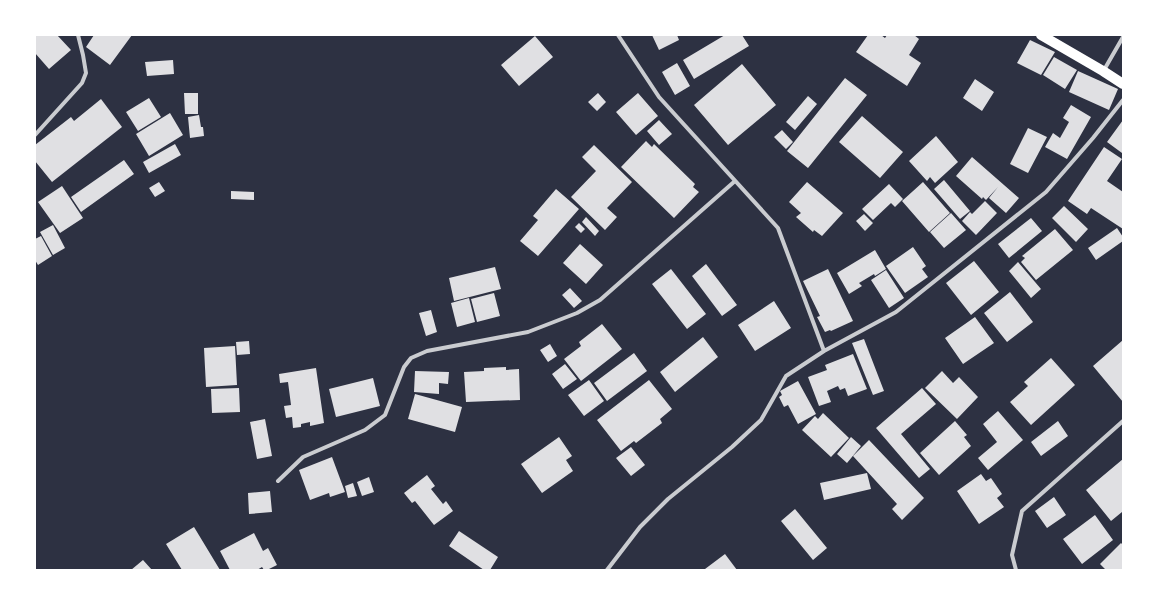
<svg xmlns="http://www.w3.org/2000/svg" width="1158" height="605" font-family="Lato,sans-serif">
<rect width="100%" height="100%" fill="#2d3142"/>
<path fill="#e0e0e3" d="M35,35H57L71,50L49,69L35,53Z
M94,35H132L110,65L86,47Z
M652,35H677L679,40L659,50Z
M725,35H742L749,46L694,79L683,60Z
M868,35H881L885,38L887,35H914L919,39L909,55L921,63L907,86L856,52Z
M535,36L553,57L519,86L501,65Z
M1030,40L1055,52L1041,75L1017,63Z
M1054,57L1077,70L1065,89L1043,75Z
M173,60L174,74L147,76L145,62Z
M677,63L690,86L675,95L662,72Z
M742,64L776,105L728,145L694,105Z
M1078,71L1118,89L1109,110L1069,92Z
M845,78L867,95L808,168L787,151Z
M975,79L994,92L982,111L963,98Z
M184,93H198V114H185Z
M598,93L606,102L597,111L588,102Z
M638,93L658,116L636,135L616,112Z
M808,96L817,104L795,130L786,122Z
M149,98L161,117L138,131L126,112Z
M101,99L122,127L52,182L35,161V145L71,117L74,121Z
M1071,105L1091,117L1067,159L1045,147L1053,133L1060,138L1069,122L1063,118Z
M170,113L183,135L149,156L136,134Z
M199,115L201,127H203L204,136L190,138L188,117Z
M862,116L903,152L880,178L839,142Z
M659,120L672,134L659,145L647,131Z
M1123,120V152L1122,153L1107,142Z
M1028,128L1047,137L1028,173L1010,164Z
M782,130L793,142L786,149L774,137Z
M936,136L958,162L935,183L930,177L927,181L909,161Z
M646,141L652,147L654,144L695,184L693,187L699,192L674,218L621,167Z
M175,144L181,155L149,173L143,162Z
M594,145L632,182L607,208L617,217L605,230L571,197L596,171L582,157Z
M1104,147L1122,159L1107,181L1123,192V229L1091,208L1087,214L1068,201Z
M972,157L1019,198L1006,213L989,198L998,187L986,200L983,197L982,199L956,176Z
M124,160L134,174L81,212L71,197Z
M944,180L970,211L960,219L934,189Z
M159,182L165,191L155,197L149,188Z
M807,182L843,213L822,236L814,230L813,232L796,217L801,213L789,202Z
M923,182L950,213L929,232L902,201Z
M889,184L903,199L895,207L891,203L873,220L862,209Z
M62,186L83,218L60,233L38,202Z
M556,189L579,209L538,256L520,241L538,220L533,216Z
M231,191L254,192V200L231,199Z
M985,201L997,213L976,235L962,221L970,212L972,214Z
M1064,206L1088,229L1076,242L1052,218Z
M951,213L966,230L944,248L930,232Z
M864,214L873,223L865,231L856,221Z
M586,217L599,231L595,236L582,222Z
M1031,218L1042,231L1009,258L998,244Z
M579,223L585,229L581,233L575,227Z
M53,225L65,248L53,255L40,232Z
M1117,228L1123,237V241L1096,260L1088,248Z
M1055,229L1073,250L1036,280L1021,262L1025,258L1022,256Z
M41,236L52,256L38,265L35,260V239Z
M580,244L603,265L586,284L563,263Z
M913,247L926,266L922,269L928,277L905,293L886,266Z
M875,250L886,269L875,276L874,274L859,283L862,286L849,294L837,273Z
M974,261L999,292L971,315L946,283Z
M1018,262L1041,289L1031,298L1009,271Z
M706,264L737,305L722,316L692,276Z
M495,267L501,289L454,301L449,278Z
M671,269L706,314L687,329L652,284Z
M828,269L853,321L831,331L830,330L825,332L817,317L820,316L803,281Z
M886,270L904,298L889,308L871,280Z
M570,288L582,301L574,308L562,295Z
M1010,292L1033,322L1007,342L984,313Z
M494,293L500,316L477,322L471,299Z
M469,298L475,322L457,327L451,303Z
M774,301L791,328L755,351L738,325Z
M431,310L437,332L426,336L419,313Z
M975,317L994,343L963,364L945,338Z
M602,324L622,349L581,381L564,359L581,346L579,342Z
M703,337L718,357L675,392L660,372Z
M864,339L884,391L873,395L852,343Z
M1123,340V402L1093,366Z
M249,341L250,354L237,355L236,342Z
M550,344L557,356L548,362L540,350Z
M235,346L237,385L206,387L204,348Z
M634,353L647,371L607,401L594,383Z
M853,354L867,389L848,396L845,388L840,390L838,386L827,391L831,402L819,406L808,377L827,370L825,365Z
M1051,358L1075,385L1031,425L1010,402L1028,386L1024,382Z
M565,364L577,379L563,389L552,374Z
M506,367V370L519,369L520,400L466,402L464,372L484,371V368Z
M316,368L324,423L310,426V422L301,424V427L293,428L292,417L286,418L284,406L291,405L288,382L280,383L279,374Z
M415,371L449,372L448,384L439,383V394L414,392Z
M942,371L953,383L959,377L978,397L957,419L925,388Z
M373,378L380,406L336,417L329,389Z
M589,380L604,401L584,416L568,395Z
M649,380L672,409L660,419L662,423L636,443L634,441L621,451L597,420Z
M798,381L816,414L798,424L788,405L784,407L779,397L782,395L780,391Z
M239,388L240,412L212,413L211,389Z
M922,388L936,404L901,434L930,469L919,478L876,428Z
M415,394L462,407L455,432L408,419Z
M998,411L1023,440L988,470L978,458L997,442L983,424Z
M823,413L849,438L831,457L802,430L815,416L818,419Z
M265,419L272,456L257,459L250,422Z
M955,421L967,435L964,437L971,446L939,475L920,453Z
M1058,421L1068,436L1041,456L1031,442Z
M559,437L572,456L566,460L573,471L542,493L521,464Z
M851,437L861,446L847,463L837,454Z
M869,440L924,498L902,520L892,509L897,504L853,456Z
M631,447L645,465L631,476L616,458Z
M332,457L345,492L330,497L329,493L310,500L299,470Z
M1123,459V513L1122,512L1111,521L1086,490Z
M867,473L871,489L824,500L820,483Z
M981,474L986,481L991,478L1002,494L997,498L1004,507L979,524L957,491Z
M427,475L435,486L431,489L443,504L446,501L453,511L434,525L415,501L412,503L404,493Z
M369,477L374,492L362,496L357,482Z
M353,483L357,496L348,498L345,486Z
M270,491L272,512L249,514L248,493Z
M1054,497L1066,515L1047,528L1035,511Z
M795,509L827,548L813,560L781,521Z
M1095,515L1113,540L1082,564L1063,539Z
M194,527L220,570H182L166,544Z
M459,531L498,557L490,570H484L449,546Z
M254,533L263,551L268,548L277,565L267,570H264L262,567L257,570H230L220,551Z
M1121,543L1123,545V570H1106L1100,564Z
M725,554L737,570H706L705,569Z
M143,560L152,570H131Z"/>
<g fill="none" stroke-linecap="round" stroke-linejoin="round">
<path stroke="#caccd0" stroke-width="4" d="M618,35L659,97L778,228L824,351
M1104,70L1123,37
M35,135L82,83L86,73L83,55L78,35
M278,481L303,457L365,430L385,415L404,367L411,358L427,351L528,332L577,313L600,300L735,181
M607,570L640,527L668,499L732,447L761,420L786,376L824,351L896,312L1046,192L1093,138L1123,100
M1016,570L1012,555L1022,511L1123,421"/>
<path stroke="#fff" stroke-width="10" d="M1041,35L1103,71L1123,84"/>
</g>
<rect width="1158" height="605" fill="none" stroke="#ffffff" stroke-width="72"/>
</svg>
